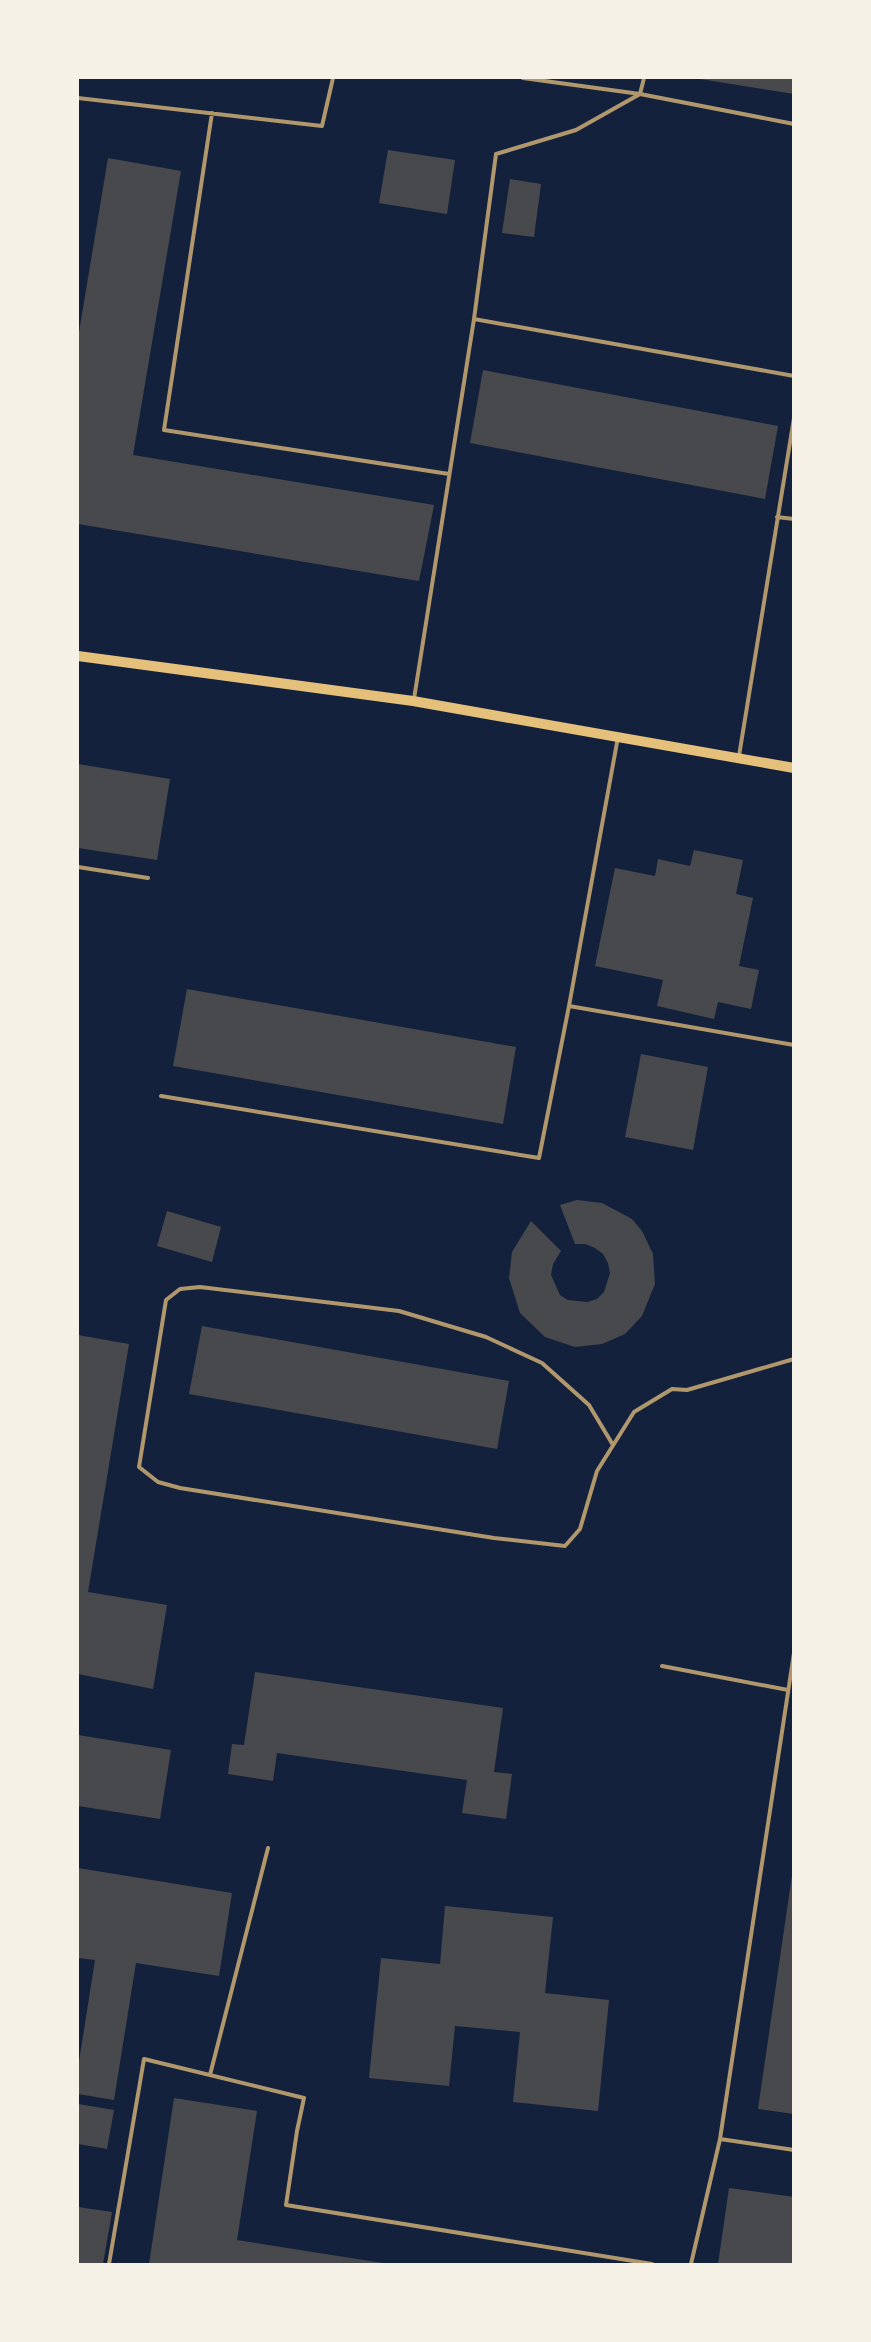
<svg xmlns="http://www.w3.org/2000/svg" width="871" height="2342" font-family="'DM Sans',sans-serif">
<rect width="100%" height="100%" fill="#14213d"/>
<path fill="#48494c" d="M700,78H794V94L700,79Z
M388,150L455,160L447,214L379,203Z
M108,158L181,171L133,455L434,505L419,581L78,524V338Z
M510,179L541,184L534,237L502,233Z
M483,370L778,426L765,499L470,443Z
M78,764L170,779L157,860L78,848Z
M694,850L743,860L736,894L753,898L739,966L759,970L751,1009L718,1002L714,1019L657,1006L663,980L595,966L615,868L655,876L658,859L690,866Z
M187,989L516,1047L503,1124L173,1066Z
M641,1054L708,1067L693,1150L625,1137Z
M577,1200L602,1203L632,1219L642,1231L653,1254L655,1284L642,1316L625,1334L602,1344L575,1347L545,1337L520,1313L509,1278L512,1252L531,1221L561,1251L553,1264L551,1275L560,1295L568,1300L587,1302L597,1299L604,1292L610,1273L608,1263L603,1254L595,1248L585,1244H575L560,1205Z
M167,1211L221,1227L212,1262L157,1246Z
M202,1326L509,1381L497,1449L189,1394Z
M78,1335L129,1344L88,1592L167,1605L153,1689L78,1674Z
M255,1672L503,1708L494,1772L512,1774L506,1819L462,1813L467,1780L277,1753L273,1781L228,1774L232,1744L244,1745Z
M78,1735L171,1750L160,1819L78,1806Z
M78,1868L232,1893L219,1976L136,1963L114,2100L78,2094V2068L95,1960L78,1958Z
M792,1875H794V2114L758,2109Z
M445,1906L553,1917L545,1993L609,2000L598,2111L513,2102L520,2032L455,2026L449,2086L369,2078L381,1958L440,1964Z
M174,2098L257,2111L237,2240L389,2264H149Z
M78,2104L114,2110L107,2149L78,2144Z
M729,2188L794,2197V2264H718Z
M78,2207L112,2212L103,2264H78Z"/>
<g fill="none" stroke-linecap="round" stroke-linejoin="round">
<path stroke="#b1986c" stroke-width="4" d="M523,78L640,94L644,78
M78,98L322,126L333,78
M212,113L164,430L449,474
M474,319L496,154L576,130L640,94L794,124
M777,517L794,519
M414,699L474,319L794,376
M618,737L569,1006L794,1045
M739,756L794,418
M78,867L148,878
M161,1096L539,1158L569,1006
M613,1445L589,1405L542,1363L486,1337L399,1311L200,1287L180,1289L166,1300L139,1467L158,1482L180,1488L494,1538L565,1546L580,1529L597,1471L634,1412L672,1389L687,1390L794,1359
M662,1666L788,1690
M210,2075L268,1848
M720,2139L794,2150
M109,2264L144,2059L304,2098L297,2131L286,2205L652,2264
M691,2264L720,2139L794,1653"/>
<path stroke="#e5c07b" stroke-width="10" d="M78,656L413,701L794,768"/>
</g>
<rect width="871" height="2342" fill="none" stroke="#f6f1e7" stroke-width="158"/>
</svg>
